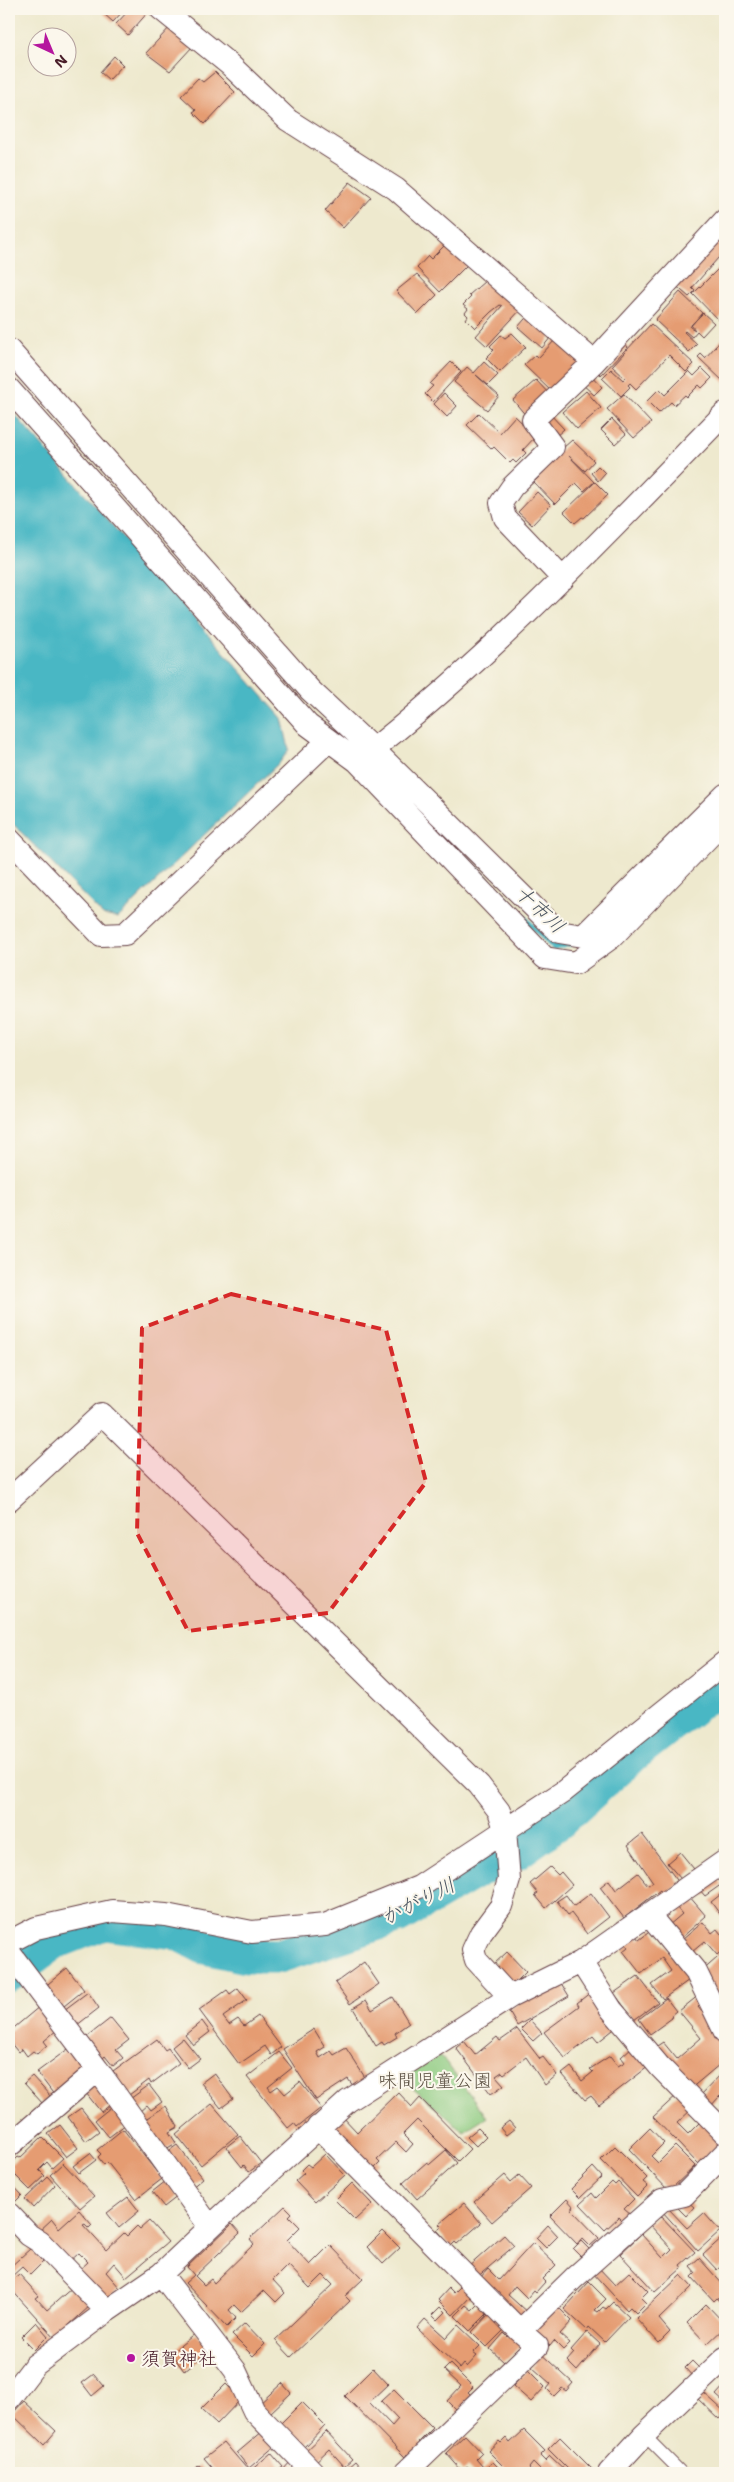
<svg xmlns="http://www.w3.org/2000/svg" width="734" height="2482" font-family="'Shantell Sans','Klee One',sans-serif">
<rect width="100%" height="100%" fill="#fbf7ec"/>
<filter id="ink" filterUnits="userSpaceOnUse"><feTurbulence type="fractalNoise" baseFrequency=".02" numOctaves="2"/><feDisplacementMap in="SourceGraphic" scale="10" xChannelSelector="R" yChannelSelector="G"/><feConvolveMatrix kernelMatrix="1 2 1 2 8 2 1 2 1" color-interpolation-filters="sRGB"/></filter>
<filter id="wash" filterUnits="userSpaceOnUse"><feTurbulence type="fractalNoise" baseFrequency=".0096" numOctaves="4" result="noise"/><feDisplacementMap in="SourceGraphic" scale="20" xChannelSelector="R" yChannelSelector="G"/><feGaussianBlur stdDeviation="1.12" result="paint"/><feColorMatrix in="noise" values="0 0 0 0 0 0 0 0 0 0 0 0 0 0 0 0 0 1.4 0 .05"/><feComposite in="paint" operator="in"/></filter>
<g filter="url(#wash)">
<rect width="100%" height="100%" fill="#eee9ce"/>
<path fill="#8ecb81" stroke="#6c7556" d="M438,2056L445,2061L487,2117L464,2132L401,2077Z"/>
<path fill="#4ab7c4" stroke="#4a6b78" d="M9,408L282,718L289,749L281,761L118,918L103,915L9,820Z"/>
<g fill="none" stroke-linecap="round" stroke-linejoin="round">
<path stroke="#4ab7c4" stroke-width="5.5" d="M465,858L554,948L572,943"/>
<path stroke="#4ab7c4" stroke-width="35" d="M9,1975L53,1943L104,1923L175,1932L204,1947L246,1956H279L397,1917L478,1870L516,1853L559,1822L627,1760L725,1682"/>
</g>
<g id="blocks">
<path fill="#e59c72" d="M107,9H125L113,22L103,13Z
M130,9L149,11L128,35L116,24Z
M171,26L193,46L170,71L146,53Z
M114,56L123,65L109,80L100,72Z
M215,72L235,92L205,124L193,112L196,110L181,96L198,78L203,82Z
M350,182L371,197L343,228L325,211Z
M714,238L719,243L725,238V250L692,288L695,291L689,297L674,284Z
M449,241L470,262L440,292L417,268L428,256L431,259Z
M725,262V313L718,320L693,294Z
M417,274L437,295L418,314L396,291Z
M485,281L523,307L487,346L476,336L502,306L500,305L491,312L475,328L466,319L468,316L465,313L468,309L463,305L471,297L469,295Z
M680,292L702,313L690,327L695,330L691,325L703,313L714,323L702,336L697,331L692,337L685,331L684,332L697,344L689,352L655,320Z
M531,312L551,337L542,348L518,327Z
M651,324L694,364L686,372L669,355L636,389L630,383L628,385L630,387L621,396L602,378L611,369L623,380L625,378L612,366Z
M512,333L526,347L500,372L486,358L494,350L490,346L501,335L505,338Z
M725,336V383L698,357L701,354L705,358Z
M558,337L583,361L553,393L524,365L535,355L538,358Z
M622,340L628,347L601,375L594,368Z
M451,362L461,372L433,402L425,394L433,386L430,384Z
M484,362L498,375L488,385L476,375L499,396L487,410L454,382L467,367L474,373Z
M702,368L712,378L702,388L699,385L687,397L685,395L674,405L671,402L659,413L647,401L659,389L665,395L689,371L694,376Z
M589,373L602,387L594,395L580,382Z
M536,380L551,396L527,417L513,400Z
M586,391L601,408L577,429L562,412Z
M444,393L457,406L447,417L434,404Z
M624,394L651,423L634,438L607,409Z
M479,413L500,433L515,416L536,436L523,450L526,453L516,463L513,460L510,463L494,447L492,449L467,425Z
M549,413L564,429L554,438L540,422Z
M612,419L626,434L615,444L601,430Z
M572,440L594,461L585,471L569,456L594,482L584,491L576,483L555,504L534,482L540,476L536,472Z
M598,466L605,473L598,481L591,473Z
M595,482L608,495L584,518L582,517L575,523L564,512Z
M537,492L551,505L532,525L518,512Z
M642,1834L680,1884L664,1896L660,1890L624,1918L600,1887L609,1880L616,1890L638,1873L648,1885L653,1882L628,1845Z
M680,1852L694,1869L681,1879L667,1863Z
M550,1867L558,1875L561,1872L572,1885L546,1908L535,1895L538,1893L530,1884Z
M716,1876L722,1884L705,1896L699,1889Z
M725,1891V1921L711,1902Z
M591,1893L609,1917L587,1934L571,1913L568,1915L557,1901L566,1895L574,1906Z
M689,1896L706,1916L680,1939L668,1926L682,1914L676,1907Z
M703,1922L712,1933L717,1929L725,1939V1948L717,1955L705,1941L692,1952L682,1940Z
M653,1929L689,1980L663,1999L652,1985L671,1971L662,1958L641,1974L623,1951L628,1947L626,1944L636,1936L639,1940Z
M725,1951V1990L718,1996L701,1972Z
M507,1952L526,1972L514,1984L494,1964Z
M364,1962L379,1984L350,2004L335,1983Z
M67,1968L84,1990L59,2010L42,1989Z
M638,1976L658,2002L634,2020L614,1993Z
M559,1980L569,1996L517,2026L508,2010Z
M238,1988L247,2000L223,2017L229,2025L238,2019L244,2026L258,2016L281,2047L271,2055L265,2046L239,2064L199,2010L227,1990L230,1994Z
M88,1992L99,2008L72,2029L60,2013Z
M591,1992L618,2026L598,2042L593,2036L565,2058L544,2032L579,2006L577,2003Z
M699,1995L704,2002L698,2007L725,2040V2054L718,2060L720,2064L689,2090L654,2048L663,2042L677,2059L701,2038L679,2011Z
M393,1997L409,2023L395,2033L397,2037L384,2045L382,2042L376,2046L353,2008L366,2000L372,2010Z
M666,1998L676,2011L671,2015L672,2018L650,2034L639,2019Z
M40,2006L58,2029L44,2041L47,2045L37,2054L33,2051L27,2056L22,2049L18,2052L9,2041V2032Z
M111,2018L129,2040L116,2050L123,2058L113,2066L105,2056L100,2061L83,2040Z
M530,2020L542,2033L533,2041L521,2029Z
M202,2021L210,2032L193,2045L185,2035Z
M314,2029L325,2047L317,2052L320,2058L331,2051L334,2055L346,2048L366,2079L354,2087L348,2079L316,2100L283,2049Z
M517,2029L540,2059L543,2057L557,2075L545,2085L526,2057L504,2074L502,2072L496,2076L504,2085L491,2094L456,2048L464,2041L475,2055L497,2037L500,2041Z
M183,2038L200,2059L188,2068L172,2047Z
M157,2039L165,2050L168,2048L179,2063L151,2084L149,2080L125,2098L112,2079L117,2076L113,2071Z
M72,2046L90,2070L55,2096L37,2072Z
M633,2046L649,2066L599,2105L591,2096L585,2100L562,2074L571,2067L582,2081L593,2072L590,2069L610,2056L618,2066L625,2062L621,2057Z
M279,2052L292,2068L268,2087L271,2091L278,2086L285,2094L300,2082L321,2108L297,2127L294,2123L288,2128L247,2077Z
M725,2070V2095L722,2098L720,2096L709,2108L698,2098Z
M214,2073L233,2099L221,2108L201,2083Z
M32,2076L51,2097L43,2104L24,2083Z
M94,2082L115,2101L101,2112L86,2093Z
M149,2085L162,2102L151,2110L147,2105L139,2112L130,2099Z
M398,2092L412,2107L420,2098L470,2149L458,2161L417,2120L403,2134L413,2144L406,2152L396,2142L377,2160L380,2163L373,2170L330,2127L342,2116L357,2132Z
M679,2093L693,2108L677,2123L688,2134L704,2118L724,2139L698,2164L653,2117Z
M116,2103L130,2121L109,2137L95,2120Z
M212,2104L238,2134L201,2165L176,2134Z
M166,2106L178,2127L169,2132L176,2143L161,2152L142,2121Z
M81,2108L99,2131L86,2141L68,2117Z
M509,2121L515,2128L506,2135L500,2128Z
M60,2125L78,2148L66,2157L48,2134Z
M478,2128L486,2136L476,2146L467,2137Z
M650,2128L664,2143L651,2156L658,2163L675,2146L695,2166L669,2191L629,2149Z
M123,2129L162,2179L136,2199L107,2162L104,2165L98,2157L101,2154L97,2150Z
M240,2136L261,2163L249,2172L244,2165L242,2167L226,2147Z
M42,2137L63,2158L52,2168L47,2162L39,2170L45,2176L30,2190L10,2170L13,2168L10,2165L18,2157L20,2158Z
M177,2145L203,2178L190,2189L163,2155Z
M615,2146L647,2178L643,2182L648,2186L637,2197L601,2160Z
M446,2150L457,2163L417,2199L403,2183L427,2162L430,2164Z
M90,2153L96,2160L79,2173L73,2166Z
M325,2154L345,2175L315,2202L295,2181L304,2173L301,2170L307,2164L311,2167Z
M63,2163L94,2196L80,2208L50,2175Z
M593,2167L602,2177L580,2198L571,2189Z
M505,2175L511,2182L519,2175L531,2188L492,2222L474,2202Z
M48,2177L55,2185L33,2208L25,2199Z
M9,2181L22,2195L11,2206L9,2204Z
M166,2181L178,2196L164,2207L152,2192Z
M612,2182L615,2185L618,2182L634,2199L624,2209L631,2215L624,2222L619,2217L605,2230L580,2204L592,2193L596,2198Z
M352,2183L372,2204L355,2220L335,2200Z
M128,2197L139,2211L119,2228L107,2213Z
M567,2199L574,2207L571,2209L599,2238L590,2246L582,2238L577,2244L550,2216Z
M686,2200L694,2207L686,2216L678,2208Z
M464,2203L481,2223L457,2244L455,2242L451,2246L437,2230L442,2227L439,2224Z
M285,2206L292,2213L289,2216L300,2227L287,2240L310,2265L330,2245L363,2279L345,2296L350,2301L291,2357L275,2340L333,2285L323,2275L310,2288L288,2265L273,2280L285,2293L276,2302L264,2290L241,2312L234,2305L229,2310L236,2318L227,2327L185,2283L194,2275L187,2267L232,2224L240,2233L195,2276L204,2285L211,2279L214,2283L254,2244L250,2239Z
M667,2207L687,2228L704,2213L720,2231L698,2251L662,2211Z
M79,2210L92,2225L89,2228L85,2224L83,2225L106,2250L124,2233L127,2236L137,2226L140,2229L149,2221L168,2242L126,2277L114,2263L106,2272L120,2288L105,2302L77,2272L88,2262L79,2253L67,2264L38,2232L52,2219L59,2228Z
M659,2214L695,2252L680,2265L682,2268L655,2292L620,2254L641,2234L663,2258L672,2249L649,2224Z
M548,2225L558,2236L546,2248L536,2238Z
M383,2231L400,2248L383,2264L367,2247Z
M504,2235L514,2246L476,2278L467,2268Z
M724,2236L725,2262L717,2270L703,2255Z
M581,2241L592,2252L584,2260L573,2249Z
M533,2243L556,2265L542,2279L545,2282L536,2292L534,2290L527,2298L515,2286L508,2295L529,2314L523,2321L479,2279L488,2269L499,2280Z
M31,2248L43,2262L30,2275L22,2267L11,2277L9,2268Z
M699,2258L725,2287V2296L719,2301L717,2298L714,2301L692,2277L696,2273L690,2266Z
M596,2265L615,2285L629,2272L648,2291L641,2298L646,2303L636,2313L630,2307L627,2310L590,2270Z
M19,2274L39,2296L36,2298L47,2310L74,2286L91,2305L55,2338L9,2287V2283Z
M681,2275L692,2287L659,2319L670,2332L659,2343L636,2318Z
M589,2282L606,2299L595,2310L598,2312L603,2307L606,2309L613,2302L629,2317L605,2342L589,2327L587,2330L564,2309Z
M462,2285L472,2295L453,2315L438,2300L449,2288L454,2293Z
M480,2302L489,2312L470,2331L455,2316L466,2305L472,2310Z
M706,2304L725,2324V2327L707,2344L687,2323Z
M556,2305L572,2321L560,2334L570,2343L563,2350L554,2341L550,2346L532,2330Z
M440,2307L445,2312L437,2320L432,2315Z
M490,2313L506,2328L487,2347L472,2332Z
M425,2319L446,2338L458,2325L480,2346L473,2353L477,2356L467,2367L464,2364L460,2369L417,2328Z
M36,2322L48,2336L34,2350L21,2337Z
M245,2323L265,2344L253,2356L232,2335Z
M587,2332L600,2344L577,2371L567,2361L574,2353L571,2350Z
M196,2333L212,2348L184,2371L171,2353Z
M504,2333L508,2337L512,2333L523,2343L504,2362L490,2349Z
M538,2351L573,2383L566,2391L562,2388L554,2396L547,2389L551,2384L532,2367L535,2363L531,2359Z
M692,2361L700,2369L693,2377L685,2368Z
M450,2364L473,2387L468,2392L473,2397L458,2412L447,2401L461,2386L444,2370Z
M373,2368L388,2384L369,2402L392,2426L398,2419L381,2401L394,2389L433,2428L419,2442L423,2446L411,2458L407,2454L405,2457L345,2396Z
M528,2370L545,2387L531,2402L513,2386Z
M94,2374L104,2386L92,2396L82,2383Z
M282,2383L291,2393L268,2415L258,2405Z
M226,2384L241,2399L217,2424L201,2409Z
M725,2385V2403L716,2395Z
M704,2393L725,2412L719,2419L698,2399Z
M24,2401L56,2431L44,2445L12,2414Z
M302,2402L325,2425L304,2447L277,2427Z
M524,2430L545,2451L540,2456L545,2461L550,2456L568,2473H543L533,2463L529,2468L534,2473H510L488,2451L499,2441L501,2443L506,2438L510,2443Z
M263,2431L275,2446L249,2468L237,2453Z
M326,2431L352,2459L344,2466L329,2449L312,2465L302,2454Z
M465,2435L482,2453L476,2459L483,2467L477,2473H473L467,2467L463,2472L446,2453Z
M560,2437L593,2470L590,2473H572L548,2449Z
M224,2442L247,2469L243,2473H217L204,2458Z
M271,2453L283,2467L275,2473H248Z
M291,2461L300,2470L296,2473H286L283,2470Z
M355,2461L365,2473H341Z
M493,2462L504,2473H481Z
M199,2465L208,2473H191Z"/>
</g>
</g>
<g filter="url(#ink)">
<use href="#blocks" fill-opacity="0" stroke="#633d43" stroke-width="1"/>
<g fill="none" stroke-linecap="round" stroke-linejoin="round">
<defs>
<path id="lane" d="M644,2435L682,2473"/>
<path id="street" d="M161,9L230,65L288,120L396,189L594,362
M9,350L310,690L373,749L559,932L583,936L725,795
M9,389L308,725L357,761L545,958L576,963L612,937L725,820
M563,579L505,518L501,503L512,487L553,447L533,420L594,362L725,220
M362,758C494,655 609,532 725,413
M9,839L101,935L125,934L328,741
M9,1500L102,1414L479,1785L499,1811L505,1829L509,1880L501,1906L481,1933L473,1950L476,1960L510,1997
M649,1915L696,1972L725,2032
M9,1942L36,1928L112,1911L166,1915L252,1932L325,1925L419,1887L563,1792L725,1662
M9,1952L98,2070
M581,1962L611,2009L660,2067L725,2133
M318,2127L520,2331
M9,2146L98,2070L210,2227
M9,2214L29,2235L40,2242L107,2311
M161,2274L235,2370L254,2411L314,2473
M9,2399L35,2365L107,2311L161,2274L222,2216L348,2101L510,1997L581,1962L725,1861
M405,2473L537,2346L520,2331L574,2278L662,2200L684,2195L725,2153
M609,2473L644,2435L725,2358"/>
</defs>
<use href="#lane" stroke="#633d43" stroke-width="13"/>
<use href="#street" stroke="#633d43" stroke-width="24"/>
<use href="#lane" stroke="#fff" stroke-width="11"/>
<use href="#street" stroke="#fff" stroke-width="22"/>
</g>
</g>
<path fill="#d62828" fill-opacity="0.2" stroke="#d62828" stroke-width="4" stroke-dasharray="10 6" stroke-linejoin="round" d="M231,1294L386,1330L426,1482L328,1613L188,1631L137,1533L142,1328Z"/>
<circle fill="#b5179e" stroke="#fbf7ec" stroke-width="2" cx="131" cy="2358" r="5"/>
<g text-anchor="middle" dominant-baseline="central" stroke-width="4" stroke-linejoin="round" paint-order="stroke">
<g font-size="19" fill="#5e5345" stroke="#fbf7ec">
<text x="435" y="2080">味間児童公園</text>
</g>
<g font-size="19" fill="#4a1f2b" stroke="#fbf7ec" text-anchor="start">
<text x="141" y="2358">須賀神社</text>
</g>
<g font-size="20" font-style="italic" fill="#4a5461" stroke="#fbf7ec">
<text transform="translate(540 909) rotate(43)">十市川</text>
<text transform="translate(418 1901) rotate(-27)">かがり川</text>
</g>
</g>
<rect width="734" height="2482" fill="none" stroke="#fbf7ec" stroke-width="30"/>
<g transform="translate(52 52) rotate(136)"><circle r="24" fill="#fbf7ec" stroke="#b4a19f"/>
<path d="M0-4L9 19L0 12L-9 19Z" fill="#b5179e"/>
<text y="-8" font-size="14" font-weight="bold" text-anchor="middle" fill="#4a1f2b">N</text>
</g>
</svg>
